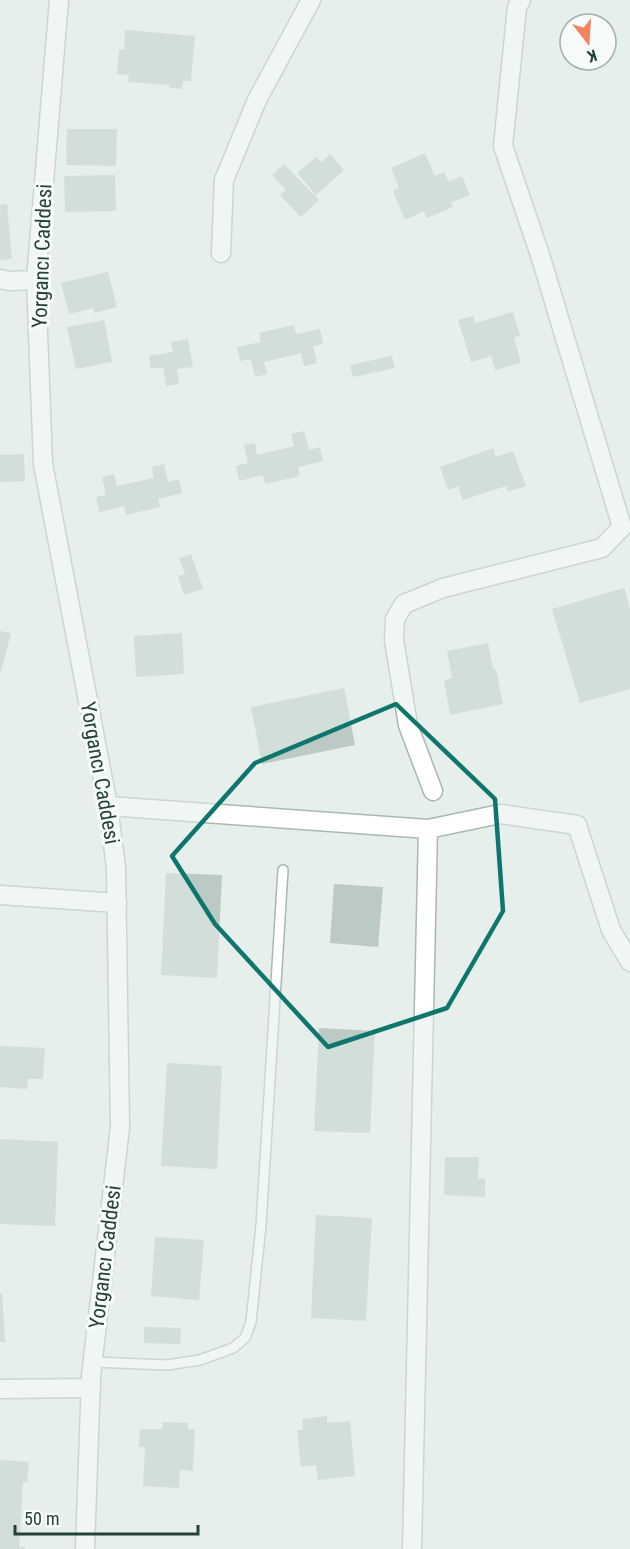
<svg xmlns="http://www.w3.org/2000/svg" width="630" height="1549" font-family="'Roboto Condensed',sans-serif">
<rect width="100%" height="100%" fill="#e6efeb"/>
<path fill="#bbcac4" d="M125,30L195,36L191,81H183L182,89L169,88V85L128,82L129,75L117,74L119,49L124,50Z
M67,129H117L116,166L66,165Z
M425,153L435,176L444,172L449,182L462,176L470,195L451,203L453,207L427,218L424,211L405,220L393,191L399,188L391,168Z
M330,154L344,170L316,195L297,173L316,157L321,162Z
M284,164L319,200L301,217L280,195L286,190L272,175Z
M115,175L116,211L65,212L64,176Z
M7,204L12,259L0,260V205Z
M108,272L117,307L94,313L93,308L69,314L61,283Z
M513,312L520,336L514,337L521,363L495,370L491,356L471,362L458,320L473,316L475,323Z
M104,320L112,362L76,369L67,327Z
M294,325L296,334L320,329L323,344L313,346L317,363L304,366L301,353L264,362L267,374L255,377L251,359L240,361L237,347L261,342L259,333Z
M188,339L193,367L177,369L179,384L166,386L163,367L151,369L149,356L173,352L171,342Z
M392,356L395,368L353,377L350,365Z
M304,431L309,450L320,447L323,461L298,467L300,476L265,484L263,475L239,481L236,466L248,463L244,445L255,443L257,455L294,446L291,434Z
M493,448L496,457L513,451L526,486L508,492L506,486L463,500L458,486L448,490L440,467Z
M24,454L25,481L0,482V455Z
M164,464L168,482L179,479L182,493L158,499L160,507L126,515L124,506L99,512L96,497L106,495L102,477L114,474L117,486L154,478L152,467Z
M191,554L203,589L184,595L178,576L185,574L179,558Z
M624,588L630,609V689L580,703L552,609Z
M0,631L11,633L1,671H0Z
M182,633L184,674L136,677L134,636Z
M488,643L493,669H496L503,704L450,715L444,680L452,678L447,651Z
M344,688L355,745L262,764L251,707Z
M166,873L222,875L217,978L161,975Z
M334,884L383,887L378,947L330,943Z
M319,1028L375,1031L370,1133L314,1131Z
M0,1046L45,1048L43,1079H28L27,1089L0,1087Z
M167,1063L222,1066L217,1169L161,1166Z
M0,1139L58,1142L55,1226L0,1224Z
M445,1157H479L478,1179H485V1197L444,1195Z
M316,1215L372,1218L366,1321L311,1318Z
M155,1237L204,1240L199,1300L151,1296Z
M2,1293L5,1342H0V1294Z
M144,1327L181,1328L180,1344L144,1343Z
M327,1416V1423L350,1421L355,1476L318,1480L316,1465L301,1467L297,1430H303L302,1419Z
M163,1422L188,1423V1429H195L193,1471L180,1470L179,1488L143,1486L145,1447H139L140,1429H162Z
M0,1460L29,1462L27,1482H23L19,1547H25V1549H0Z"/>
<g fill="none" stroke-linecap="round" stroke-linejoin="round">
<defs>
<path id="lane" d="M93,1362L167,1365L200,1360L233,1348L245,1338L251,1322L261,1225L283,870"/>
<path id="street" d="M221,253L224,180L257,100L311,0
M0,279L9,281L36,280
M433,791L408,725L394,640L395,619L404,604L443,588L602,548L622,527L540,255L503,146L517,7L521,0
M108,806L428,829L500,814L577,825L611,930L630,962
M0,895L117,903
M0,1389L91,1388
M412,1549L428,829"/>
<path id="secondary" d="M59,0L36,280L43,464L108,806L116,868L120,1127L91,1376L85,1549"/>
</defs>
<use href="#lane" stroke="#a8b8b2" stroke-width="12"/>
<use href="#street" stroke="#a8b8b2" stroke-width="21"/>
<use href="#secondary" stroke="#a4bbb3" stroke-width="21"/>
<use href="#lane" stroke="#fff" stroke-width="9"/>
<use href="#street" stroke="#fff" stroke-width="18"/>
<use href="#secondary" stroke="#fff" stroke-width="18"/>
</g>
<path d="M0 0H630V1549H0ZM396,704L495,799L503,911L447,1008L328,1047L215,924L172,856L255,763Z" fill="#e6efeb" fill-opacity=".55" fill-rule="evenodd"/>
<path fill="none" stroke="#0f766e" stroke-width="4.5" stroke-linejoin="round" d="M396,704L495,799L503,911L447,1008L328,1047L215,924L172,856L255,763Z"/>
<g text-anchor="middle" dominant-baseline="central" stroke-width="6" stroke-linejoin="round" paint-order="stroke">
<g font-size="21" fill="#24423a" stroke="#f7fbf9">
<text transform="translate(42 256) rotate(-88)">Yorgancı Caddesi</text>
<text transform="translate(100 773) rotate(80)">Yorgancı Caddesi</text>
<text transform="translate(105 1257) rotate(-83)">Yorgancı Caddesi</text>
</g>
</g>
<g transform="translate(588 42) rotate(163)"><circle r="28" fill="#f7fbf9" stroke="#a3b1ad" stroke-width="1.5"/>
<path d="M0-4.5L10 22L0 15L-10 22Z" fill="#f4845f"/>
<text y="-9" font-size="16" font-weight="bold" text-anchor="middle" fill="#24423a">K</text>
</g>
<path d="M15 1525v9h183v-9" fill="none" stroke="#24423a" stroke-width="3"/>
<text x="24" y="1525" font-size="18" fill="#24423a" stroke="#f7fbf9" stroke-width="4.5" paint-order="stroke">50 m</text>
</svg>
